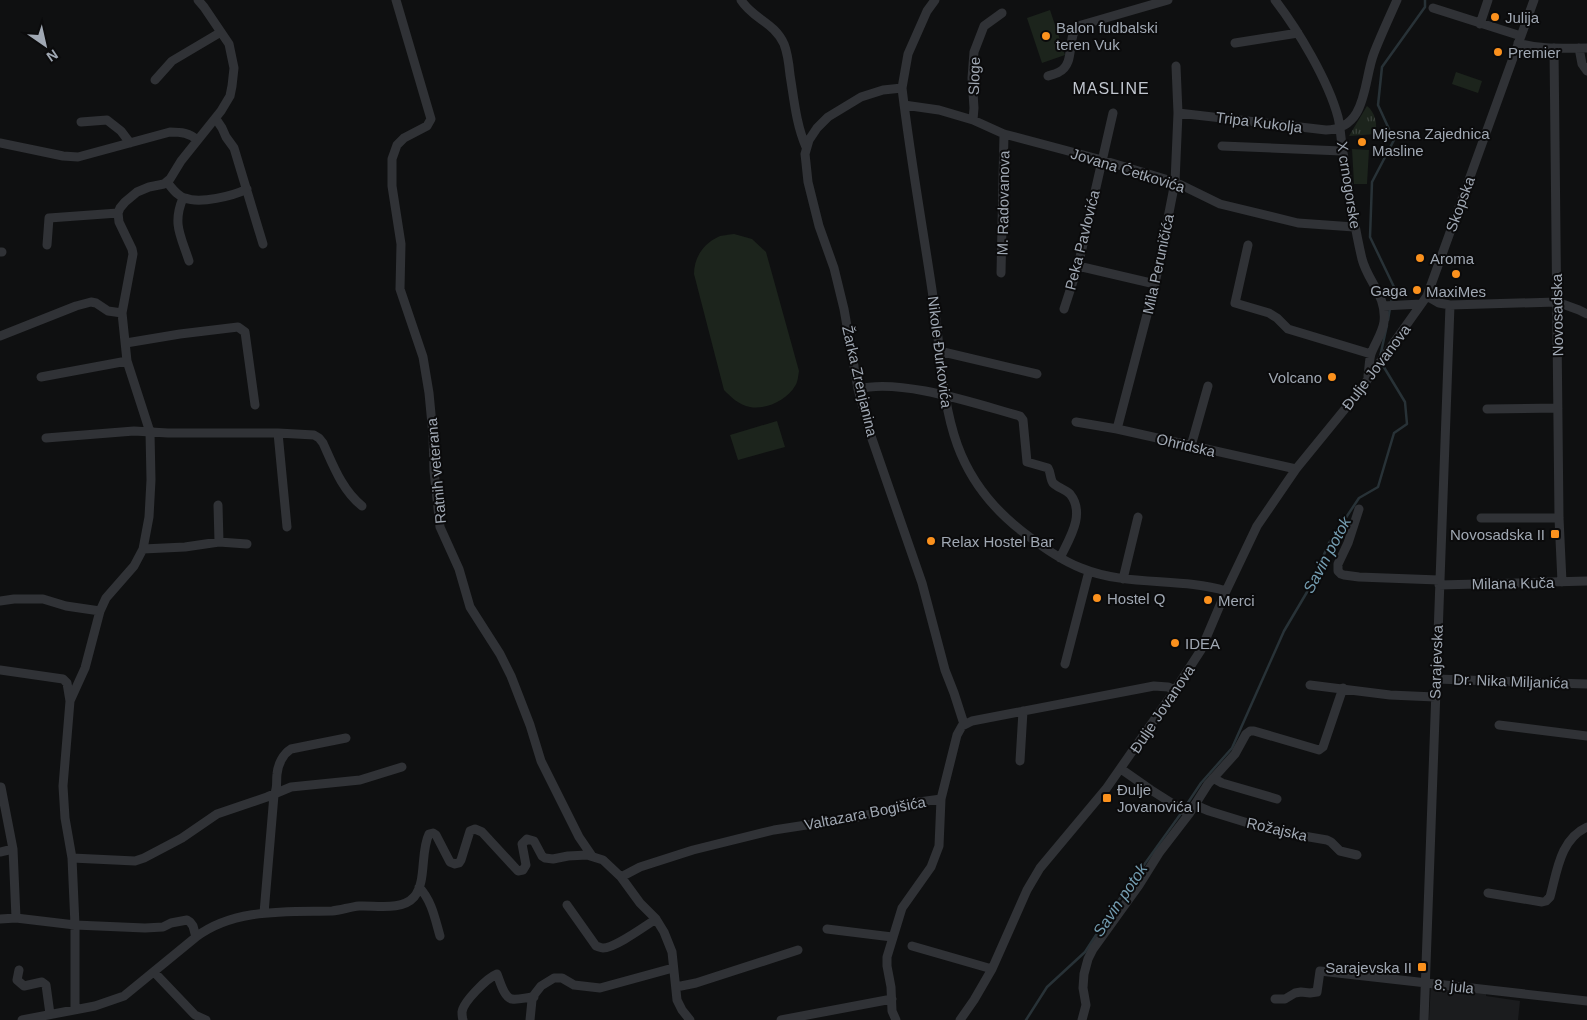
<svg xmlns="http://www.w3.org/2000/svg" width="1587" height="1020" font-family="Arial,sans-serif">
<defs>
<pattern id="grass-tufts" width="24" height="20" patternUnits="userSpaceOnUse" patternTransform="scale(1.25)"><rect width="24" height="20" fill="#1c241c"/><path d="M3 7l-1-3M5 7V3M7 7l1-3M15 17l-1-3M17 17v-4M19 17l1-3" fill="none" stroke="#3a413b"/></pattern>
</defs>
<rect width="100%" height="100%" fill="#0f1011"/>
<path fill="#1b1c1e" d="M1431,984L1486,990V996L1520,1001L1518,1020H1429Z"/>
<path fill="url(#grass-tufts)" d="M1367,106C1375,112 1378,125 1375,134L1349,136Z"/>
<path fill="#1c241c" d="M1050,10L1065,55L1042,63L1027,18Z
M1456,72L1482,81L1478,93L1452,84Z
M1352,149L1369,150L1367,184H1354Z
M734,234L752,239L766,252L799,371C798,376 798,382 795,386C787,400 766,410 750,407C739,405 731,397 724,390L694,274C694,258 703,244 718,237C722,235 729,235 734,234Z
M777,421L785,447L738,460L730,435Z"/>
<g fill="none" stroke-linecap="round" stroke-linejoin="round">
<path stroke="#283237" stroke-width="2.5" d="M1391,303L1394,287L1370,237L1372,182L1394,140L1378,105L1382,67L1425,7V0
M1388,320L1390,308
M1380,357L1387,325
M1185,807L1201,783L1232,748L1284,631L1310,587L1329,543L1359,498L1378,487L1394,433L1407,424L1405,402L1382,364
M1026,1020L1047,987L1085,952L1118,901L1182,812"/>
<path stroke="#303236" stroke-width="9" d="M396,0L431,119L427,126L404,138L397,145L392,159V186L401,244L400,289L423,357L429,393L433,435L434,471L440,527L459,569L470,607L500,654L511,676L530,725L541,761L579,837L592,856
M741,0C753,19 774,22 784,44C788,54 789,65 790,75C794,99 796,124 806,147
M935,0L927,11L908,54L902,88C910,156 922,223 932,290C947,387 936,465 1023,532C1041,546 1060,560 1081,568C1127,587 1179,577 1226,591
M1275,0C1298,30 1328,80 1338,117C1341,130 1341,144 1344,158C1349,192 1354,225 1362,259C1368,282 1387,296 1384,322C1382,334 1375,343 1371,354C1369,361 1369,369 1368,376
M1433,8L1521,36
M1480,24L1488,0
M1235,43L1298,33
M1518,43C1540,50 1565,48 1587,48
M1554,48L1559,518L1562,582
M1579,48L1582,64L1587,71
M1048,76C1051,75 1056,74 1059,72C1076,64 1066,37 1078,26L1168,0
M155,80L172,61L221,32
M902,88L883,90L861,97L828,117L817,128L809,140L805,154L806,163L808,182L819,226L834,268L844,309L858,389L871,436L922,583L945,670L954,693L964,724
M904,105L939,110L973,120L1004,134L1102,160L1175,182L1220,204L1298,223L1354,227
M1178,113L1326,130C1368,129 1363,81 1374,53C1381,35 1389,18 1397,0
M216,119L222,128L226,137L234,148L263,244
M973,120L974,108L972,78L974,52L984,26L1002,13
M81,122L107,120L121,131L130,143
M0,143L63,156L78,157L170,132C181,132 190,133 197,140
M1222,146L1342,151
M167,182C172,188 177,196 185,198C200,204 233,196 247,189
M183,198C172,224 181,236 189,261
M47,245L49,218L118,213
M1248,245L1235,303L1269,313L1277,318L1288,329L1371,354
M0,252H2
M1078,266L1155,284
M1001,273L1004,134
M1427,296L1439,303L1450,305L1557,302L1579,310L1587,314
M1383,306L1421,304
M1064,309L1078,266L1113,113
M0,336L76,306L91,302L96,303L108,311L122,313
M126,343L180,334L238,327L245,332L255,405
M939,351L1037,374
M41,377L127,361
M858,389C902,378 976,404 1020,416L1023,420L1027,462L1048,468C1051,473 1050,479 1053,483C1058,488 1065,489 1070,494C1086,514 1069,539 1060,558
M1487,409L1558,408
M1076,422L1117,429L1296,469
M1117,429L1155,284L1175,182L1178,113L1176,66
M278,433L287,527
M46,438L134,431L168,433H278L314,435L319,438L323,443C333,465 342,490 362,506
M1191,446L1208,386
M218,505L219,542
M1359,509L1348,543L1338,564V571L1341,574L1344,575L1359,577L1439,580
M1481,518H1559
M143,549L185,547L219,542L247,544
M1123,579L1138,517
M1439,585L1587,581
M0,601L14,599H43L66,606L100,611
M1065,664L1089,571
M0,670L63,679L67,683L70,701
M1436,679L1587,684
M1310,685L1390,695L1435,697
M1499,725L1587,736
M1020,761L1023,711
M1121,769L1151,790L1189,814
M1213,778L1222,783L1277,799
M1,787L13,849
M1195,805L1209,811L1274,831L1327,840L1331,842L1340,851L1357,855
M0,852L13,849L16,918
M72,858L135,861L144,858L182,838L217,814L267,797L291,787L360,780L402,767
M621,877L640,867L693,850L774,830L858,817L919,802L941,799
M419,887C432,901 435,919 440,936
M1488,893L1542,902L1546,901L1550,897C1557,872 1560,839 1587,827
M567,905L596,946C599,947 601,948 603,948C615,948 645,926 656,919
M264,913L274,795C278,788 276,782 277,774C278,764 283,754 291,749L346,738
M0,919L16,918L75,925L145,928L163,927L171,923L187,920L190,922L193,926L196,937
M827,929L892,937
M912,946L992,969
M19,970L17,980L24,986L42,982L46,985L50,1014
M154,972L195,1015L206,1020
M676,987L696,983L798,950
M1275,999H1285L1295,993L1301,992L1310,993L1317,992L1320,971L1587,1001
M75,1009V925L72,858L65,818L63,786L70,701L85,668L100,611L106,598L134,566L143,549L149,517L151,480L150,432L127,361L122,313L133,254L132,249L119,222L118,213L120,208L125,202L137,192L149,187L164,184L170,179L181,161L221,111L230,96L232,86L234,68L229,44L204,7L198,0
M22,1020L95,1006L124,996L196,937C234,908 287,912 332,911C341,910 350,907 359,906C375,905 402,911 414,897C427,882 420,852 429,834L433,833L436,835L450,862L455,864L459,863L461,860L470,831L475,829L482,832L518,871L523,870L526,865L522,844L527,839L534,841L542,856L545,858L553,859L568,856L587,855L603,860L621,877L640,903L656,919L664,932L672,952L677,1000L682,1010L690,1020
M463,1020C462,1017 462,1015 462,1012C463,1002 487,978 497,974C500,981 504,998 512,999C519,1000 527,997 534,997
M530,1020L532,1000L534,995L541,986L554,978H562L574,985L600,988L673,968
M781,1020L892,999
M896,1020L892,1011L891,987L887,966V957L902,908L931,867L939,846L941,799L957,735L962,726L972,721L1154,686L1168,687L1175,690
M960,1020L974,1000L992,969L1027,890L1040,868L1106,789L1175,690L1201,650L1226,591L1257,526L1296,469L1358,393L1427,296L1534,0
M1082,1020L1086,1005L1083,988L1084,974L1088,959L1093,949L1139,885L1159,853L1189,814L1208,784L1235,754L1246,734L1250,731H1254L1319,750L1323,747L1343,688
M1424,1020L1450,305"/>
</g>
<g fill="#fb911d" stroke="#0b0b0c" stroke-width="2">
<circle cx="1495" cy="17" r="5"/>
<circle cx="1046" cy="36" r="5"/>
<circle cx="1498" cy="52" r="5"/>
<circle cx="1362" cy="142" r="5"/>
<circle cx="1420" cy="258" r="5"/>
<circle cx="1456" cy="274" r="5"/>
<circle cx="1417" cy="290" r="5"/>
<circle cx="1332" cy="377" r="5"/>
<rect x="1550" y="529" width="10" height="10" rx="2.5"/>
<circle cx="931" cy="541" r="5"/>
<circle cx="1097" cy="598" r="5"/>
<circle cx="1208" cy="600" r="5"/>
<circle cx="1175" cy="643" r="5"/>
<rect x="1102" y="793" width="10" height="10" rx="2.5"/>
<rect x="1417" y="962" width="10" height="10" rx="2.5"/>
</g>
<g text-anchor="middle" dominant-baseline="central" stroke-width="4" stroke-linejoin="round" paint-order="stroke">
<g font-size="15" fill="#a0a8b3" stroke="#0b0b0c" text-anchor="start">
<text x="1505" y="17">Julija</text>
<text x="1056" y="27">Balon fudbalski<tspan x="1056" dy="17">teren Vuk</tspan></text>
<text x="1508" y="52">Premier</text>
<text x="1372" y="133">Mjesna Zajednica<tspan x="1372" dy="17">Masline</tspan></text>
<text x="1430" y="258">Aroma</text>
<text x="1407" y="290" text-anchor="end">Gaga</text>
<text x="1456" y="291" text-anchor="middle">MaxiMes</text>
<text x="1322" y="377" text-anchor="end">Volcano</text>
<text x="1545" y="534" text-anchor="end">Novosadska II</text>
<text x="941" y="541">Relax Hostel Bar</text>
<text x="1107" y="598">Hostel Q</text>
<text x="1218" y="600">Merci</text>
<text x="1185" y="643">IDEA</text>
<text x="1117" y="789">Đulje<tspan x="1117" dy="17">Jovanovića I</tspan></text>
<text x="1412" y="967" text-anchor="end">Sarajevska II</text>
</g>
<g font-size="15" fill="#a0a8b3" stroke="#0b0b0c">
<text transform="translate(974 76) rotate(-88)">Sloge</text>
<text transform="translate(1259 122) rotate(7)">Tripa Kukolja</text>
<text transform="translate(1128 170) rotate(17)">Jovana Ćetkovića</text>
<text transform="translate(1349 185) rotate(81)">X crnogorske</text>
<text transform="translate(1003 203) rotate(-89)">M. Radovanova</text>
<text transform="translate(1460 204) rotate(-70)">Skopska</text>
<text transform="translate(1082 240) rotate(-76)">Peka Pavlovića</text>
<text transform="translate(1158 264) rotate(-78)">Mila Peruničića</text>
<text transform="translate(1557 315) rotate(-91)">Novosadska</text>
<text transform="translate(940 352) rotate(83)">Nikole Đurkovića</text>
<text transform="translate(1376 367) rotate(-53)">Đulje Jovanova</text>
<text transform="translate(860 381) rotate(77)">Žarka Zrenjanina</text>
<text transform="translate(1186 445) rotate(13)">Ohridska</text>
<text transform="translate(436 471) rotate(-95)">Ratnih veterana</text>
<text transform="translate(1513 583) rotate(-1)">Milana Kuča</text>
<text transform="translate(1436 662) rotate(-88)">Sarajevska</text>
<text transform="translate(1511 681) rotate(2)">Dr. Nika Miljanića</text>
<text transform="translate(1162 709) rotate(-56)">Đulje Jovanova</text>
<text transform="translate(865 813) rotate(-11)">Valtazara Bogišića</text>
<text transform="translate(1277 829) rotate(13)">Rožajska</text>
<text transform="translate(1454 986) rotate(6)">8. jula</text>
</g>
<g font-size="16" letter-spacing="1" fill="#c1c6cf" stroke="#0b0b0c">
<text x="1111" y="88">MASLINE</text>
</g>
<g font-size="16" font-style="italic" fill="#749db1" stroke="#0b0b0c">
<text transform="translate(1327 555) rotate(-62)">Savin potok</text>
<text transform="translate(1120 900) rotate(-56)">Savin potok</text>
</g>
</g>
<g transform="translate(45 45) rotate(146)" stroke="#0b0b0c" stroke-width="4" paint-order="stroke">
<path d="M0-4L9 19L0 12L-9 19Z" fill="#a0a8b3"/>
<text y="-8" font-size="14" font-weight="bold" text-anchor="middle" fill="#a0a8b3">N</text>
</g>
</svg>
